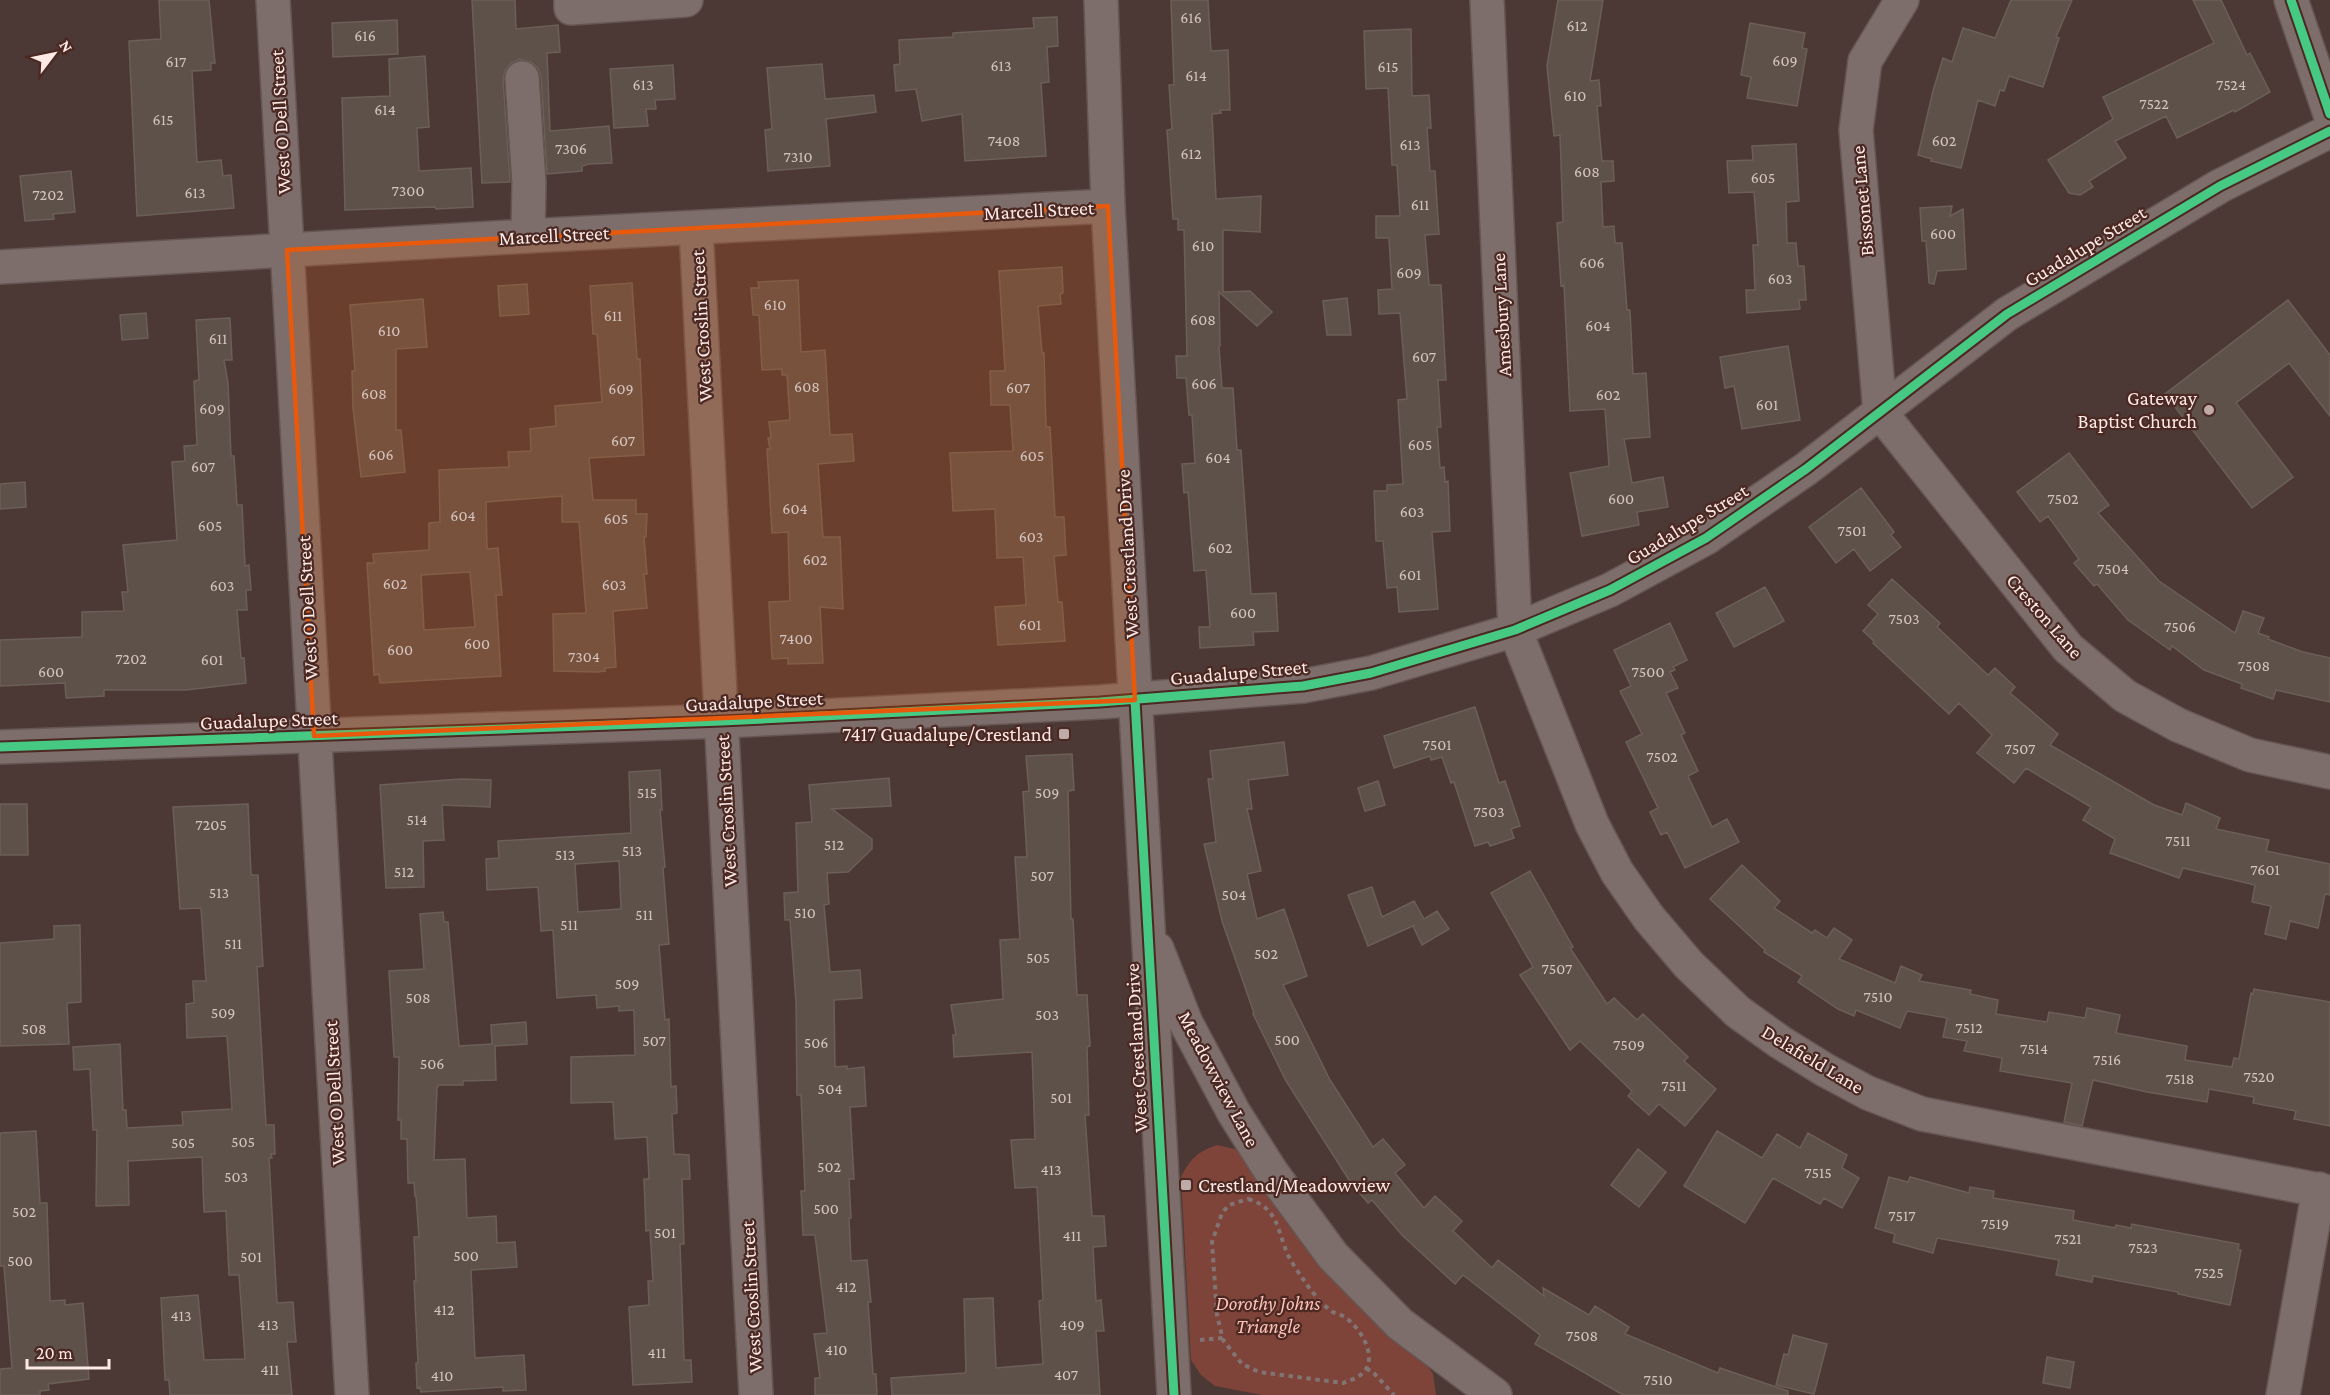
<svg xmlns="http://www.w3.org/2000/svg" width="2330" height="1395" font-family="'Crimson Pro',serif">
<rect width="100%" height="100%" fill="#4c3936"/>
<path fill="#7e4339" d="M1217,1145L1235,1149L1250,1160L1427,1365L1433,1374L1436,1395H1262L1215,1386L1201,1375L1191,1360L1181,1177C1189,1160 1198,1151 1217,1145Z"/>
<path fill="#5d5149" stroke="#6b5f57" stroke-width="1.5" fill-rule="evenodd" d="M159,0H209L215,63H211V70L192,71L197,162L221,160L223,176L231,175L234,208L137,216L129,41L161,39Z
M472,0H515L516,29L558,25L560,52L547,53L550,131L609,126L612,163L589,164L582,166V171L547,174L541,76L538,68L531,62L520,59L511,63L505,70L503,79L510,182L482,183Z
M1171,0H1208L1211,51L1228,50L1230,110H1220L1221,113L1212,114L1216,199L1261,196L1260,232L1223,230V292L1250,291L1272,312L1257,326L1219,292L1220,346L1219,347L1222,388H1233L1237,450H1241L1251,594L1276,593L1278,631L1253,632L1254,645L1200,648L1199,627H1210L1206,570L1194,571L1188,492L1184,493L1182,464L1195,463L1192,415H1189L1186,378H1177L1176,356H1187L1184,230H1178V219H1173L1167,130L1172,129L1169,85H1174Z
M1558,0H1603L1590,81L1599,80L1601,106H1597L1602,161H1613L1614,181L1601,182L1603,227L1614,226L1615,243H1622L1627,310H1630L1633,374L1646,373L1650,437L1624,439L1632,483L1663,477L1668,507L1637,512L1639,525L1582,536L1570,473L1609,466L1605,409L1570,411L1564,285L1561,286L1557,223L1563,222L1560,135L1554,136L1547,66Z
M2011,0H2072L2056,37L2059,38L2043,87L2009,76L2004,91L2000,90L1995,106L1978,100L1961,168L1931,161L1932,159L1918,155L1933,91L1943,58L1952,62L1963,28L1995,38Z
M2193,0H2221L2247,55L2250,53L2270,92L2235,112L2234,110L2177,138L2166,116L2115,141L2126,158L2089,181L2093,187L2080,195L2069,193L2048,160L2113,119L2103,97L2214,43Z
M1057,17L1058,46L1047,47L1049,82L1041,83L1046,156L965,161L962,114L922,121L916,89L896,91L894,65L900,64L899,40L953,37V33L1034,28L1033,18Z
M397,20L398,54L333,57L332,23Z
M1750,23L1805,33L1802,48L1807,49L1797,106L1747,98L1751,77L1741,75Z
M1411,29L1412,96L1429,95L1431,128H1427L1430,171H1435L1439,234L1425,235L1429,285H1441L1446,380H1438L1441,427H1437L1440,468L1444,467L1445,482L1448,481L1450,531L1432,532L1438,609L1399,612L1397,587L1387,588L1383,541H1376L1374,491H1387V485L1403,484L1398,400L1407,399L1400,313L1379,314L1378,290L1392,289L1389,238H1376V216H1400L1397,165H1392L1388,88L1366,89L1364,31Z
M425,56L429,127L417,128L419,171L471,168L473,207L436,209L435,207L345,210L342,98L390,96L389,59Z
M822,64L825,99L874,95L876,112L826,119L830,166L768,171L765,130L772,129L767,68Z
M673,65L675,99L655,100L656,109H646L648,126L614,128L610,69Z
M1796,144L1799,201L1786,202L1787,243H1796L1798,266H1804L1806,300H1799L1800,309L1747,313L1746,290H1755L1753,245H1758L1754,192L1729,193L1727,161L1753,160L1752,146Z
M71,171L75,212L53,214L54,219L25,221L20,176Z
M1952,206L1950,216L1963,209L1966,269L1937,271L1934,284L1929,283L1926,241H1922L1920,208Z
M1062,267L1063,293L1060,294L1061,304L1038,306L1042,353H1044L1046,427H1050L1055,517H1064L1066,555L1054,556L1058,602H1062L1065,641L998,645L995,607L1026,605L1023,557L997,558L995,509L953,511L950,453L1013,451L1010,405H991L990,371H1005L999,271Z
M798,280L801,352L825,350L830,435L852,434L854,461L818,464L823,537H840L843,609L820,607L823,663L788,664V658L772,659L769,602L790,601L788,532L772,533L767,449H770L768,438H771L769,422L790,420L787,375H782V369L762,370L759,315H753L751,288H759L758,282Z
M632,283L637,359H640L644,455L589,458L593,500H636V514H647L646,537H644L647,574H644L647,608L613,611L616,667L605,668V671L597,672L554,671L553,614L586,613L579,522H562V496L486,502L487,549L498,548L502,595H496L501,676L380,683L379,674L374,675L367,563H374L373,554L429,550V523L440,522L439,470L509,467L508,452L531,451L530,429L556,426L555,406L602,402L597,334H593L590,286ZM470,572L475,627L424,630L421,575Z
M527,284L529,314L500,316L498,286Z
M1347,298L1351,335H1327L1323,301Z
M423,299L427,347L396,349V430H401L405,472L361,477L353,408L352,371H355L350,305Z
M2288,300L2330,355V416L2289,363L2236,403L2293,477L2252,508L2165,394Z
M146,313L148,338L122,340L120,315Z
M230,318L232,360H224L228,383L231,456H234L237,505H242L245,566L249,565L251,590H246L247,610H237L241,658H244L246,683L186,690H104V696L66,698L65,683L0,686V640L82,637V612L124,611L122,592H128L123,545L177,540L172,462L185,461L184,446L197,445L194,381L199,380L196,320Z
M1788,346L1800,420L1742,429L1734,386L1725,388L1720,357Z
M2069,453L2109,505L2098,513L2159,581L2235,633L2243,611L2264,618L2258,633L2269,637L2268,639L2303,652L2330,658V702L2276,690L2273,699L2241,688L2242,684L2204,670L2172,646L2170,650L2128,620L2097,584L2094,586L2074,563L2079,559L2048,516L2040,522L2017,492Z
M25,482L26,507L0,509V484Z
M1861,488L1894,532L1891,535L1901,547L1870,571L1854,549L1836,563L1809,527Z
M1892,579L1940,623L1937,627L1988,675L1995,668L2015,687L2010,693L2058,734L2050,745L2154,805L2182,815L2186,803L2220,818L2216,829L2269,840L2266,851L2330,864V895L2325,894L2318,928L2290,921L2286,939L2265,934L2271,906L2252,902L2255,885L2183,868L2179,878L2110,853L2115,839L2083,820L2091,807L2026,768L2014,783L1977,753L1992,735L1959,703L1949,714L1873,643L1874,641L1863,631L1878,614L1868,605Z
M1765,587L1784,621L1734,647L1716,613Z
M1670,623L1687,660L1673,667L1675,670L1670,672L1678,688L1666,693L1685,733L1681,735L1698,771L1688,776L1712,827L1727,819L1739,842L1685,868L1667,832L1661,835L1650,812L1658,808L1626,742L1642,734L1620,691L1631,686L1614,650Z
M1475,707L1499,783L1505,781L1520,826L1511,829L1514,838L1490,846L1488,842L1475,846L1454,782L1451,783L1442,757L1431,760L1430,756L1394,768L1384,736Z
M1284,742L1288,775L1248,780L1252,809H1247L1261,871L1247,874L1257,919L1284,909L1307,976L1283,985L1330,1080L1373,1147L1383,1139L1405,1165L1395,1173L1424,1208L1435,1196L1462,1221L1453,1231L1492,1268L1498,1260L1544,1296L1543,1288L1589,1315L1595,1306L1629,1327L1625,1334L1718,1373L1720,1368L1788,1391V1395H1623L1535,1344L1540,1335L1463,1275L1455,1284L1402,1235L1372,1200L1368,1203L1349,1180L1286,1081L1253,1014L1254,1013L1222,921L1204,844L1216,842L1208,779H1213L1210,751Z
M1072,754L1074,790L1068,791L1071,919H1073L1077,995H1087L1090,1046L1087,1047L1089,1115H1085L1092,1216H1104L1106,1246L1093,1247L1096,1301L1101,1300L1104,1331H1096L1100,1395H892L891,1378L965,1373L966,1371L964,1299L993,1298L996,1368L1043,1364L1039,1301L1043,1300L1037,1187L1015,1188L1011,1140L1035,1139L1032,1052L954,1057L953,1035H956L951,1005L1003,999L1000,940L1020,939L1015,857H1027L1023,792L1029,791L1026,756Z
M660,770L662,810H660L665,867L663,868L669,944L659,945L665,1020L669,1019L671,1087L676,1086L677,1113L672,1114L674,1154L689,1155L690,1179H682L684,1244H680L684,1360H691L692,1382L633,1385L629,1307L649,1305L648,1281H653L650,1230L646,1231L644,1179H649L647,1137L615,1139L613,1102L571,1103V1057L635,1055L634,1010L619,1011V1006L597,1008L596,995L557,998L553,930L541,931L538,887L487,890L486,859L499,858L498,841L631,833L629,772ZM619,861L621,909L578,912L575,864Z
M889,778L891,806L832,809L872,839V849L848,872L827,873L829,904L824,905L830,972L860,970L862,998L834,1000L835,1067L847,1066V1069L864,1067L866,1106L850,1107L854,1179H849L851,1218H849L851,1261L867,1260L871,1302H868L873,1374H876L877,1395H815V1378H820L814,1334L827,1333L815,1235H803L801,1191H805L801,1095H797L796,1002L790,920H785L784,893L798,892L796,823L812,822L809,785Z
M461,779L491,780L490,807L442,805L444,840L423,841L424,887L386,888L380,785Z
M1378,781L1385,805L1365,811L1358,788Z
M0,804H27L28,855H0Z
M248,804L251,875H258L263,966L257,967L266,1125H274L275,1154H271L272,1158H269L277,1303L293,1302L296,1342H287L292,1395H170L169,1380H165L161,1298L198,1295L204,1360L245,1359L239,1275H229L226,1211L204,1212L202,1157L128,1161L129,1205L96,1206L97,1130H93L90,1069L74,1070L73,1047L120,1044L123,1110H126L127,1128L183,1125L182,1112L232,1109L227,1036L187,1038L186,1004L194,1003L193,981H206L201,908L180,909L173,807Z
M1742,865L1780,901L1774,908L1812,933L1815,930L1827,938L1834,928L1852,940L1839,959L1895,983L1901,966L1922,975L1919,981L1971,990L1970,994L1998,1000L1996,1014L2047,1022L2049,1012L2085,1018L2087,1008L2120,1015L2116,1033L2187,1046L2185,1060L2232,1067L2234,1058L2239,1059L2251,993L2253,994L2254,989L2330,1002V1126L2294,1119L2296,1111L2253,1103L2254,1097L2209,1089L2207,1102L2147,1092L2093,1080L2082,1126L2064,1122L2072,1083L2000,1071L2002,1058L1964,1051L1967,1041L1943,1037L1947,1018L1907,1011L1900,1028L1856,1010L1854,1016L1838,1009L1798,982L1802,976L1764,952L1765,950L1710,899Z
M1530,871L1573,947L1570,948L1607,1004L1614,998L1637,1020L1643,1014L1688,1057L1684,1061L1716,1089L1685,1126L1659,1104L1649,1115L1628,1096L1632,1091L1580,1041L1570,1050L1520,975L1533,967L1491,893Z
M1372,887L1382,917L1414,901L1424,919L1437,911L1449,929L1422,945L1413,926L1415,925L1368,946L1348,895Z
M443,912L444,922H448L459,1046L492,1044L491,1025L526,1022L527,1044L495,1046L496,1080L463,1081V1085H439L437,1088L434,1160L465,1159L467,1218L496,1216L497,1243L515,1242L517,1267L471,1270L475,1358L524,1355L526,1390L503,1391V1387L421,1392L420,1387L417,1388L416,1363H418L414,1281H416L414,1237H419L416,1196H415L414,1183H408L407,1139H401V1120H398L399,1057H394L389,971L424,969L420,914Z
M80,925L81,1002L67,1003L69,1044L0,1046V943L54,939V926Z
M36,1131L40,1203H47L50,1301L65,1300V1305L83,1303L89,1379L48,1384L49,1390L40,1391V1395H0V1369L12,1368L4,1266H0V1133Z
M1717,1131L1762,1158L1777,1134L1800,1148L1808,1133L1847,1155L1842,1168L1859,1178L1842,1208L1824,1198L1820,1204L1773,1178L1745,1223L1684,1186Z
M1638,1149L1666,1172L1639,1207L1611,1185Z
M1889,1177L1908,1182L1910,1177L1969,1193L1970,1187L1994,1191L1993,1198L2074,1211L2073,1220L2115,1228L2116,1225L2131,1228L2132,1224L2239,1244L2238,1250H2241L2230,1305L2178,1294V1292L2093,1276L2092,1282L2056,1275L2059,1260L1937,1238L1933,1253L1893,1242L1895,1234L1875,1228Z
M1793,1335L1827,1344L1814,1394L1776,1385L1784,1354L1788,1355Z
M2047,1357L2074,1362L2070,1388L2043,1383Z"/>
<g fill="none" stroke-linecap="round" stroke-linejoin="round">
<defs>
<path id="minor" d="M273,0L352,1395
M571,0V8L686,0
M1101,0L1108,206L1174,1395
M1487,0L1515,630L1592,824L1617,872L1649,918L1689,965L1738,1012L1780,1042L1825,1070L1868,1093L1922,1114L2330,1192
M2291,0L2330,114
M522,78L529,183L528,236
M696,228L756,1395
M0,267L528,236L1108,206
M1880,412L2068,648L2125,696L2178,725L2250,755L2330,772
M1880,412L1856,130L1865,61L1902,0
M0,747L722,721L1100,702L1303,686L1371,673L1515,630L1610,590L1706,538L1806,469L2007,314L2220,186L2330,131
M1157,949L1186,1023L1234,1113L1272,1173L1333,1256L1400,1324L1495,1395
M2283,1395L2319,1189"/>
</defs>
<use href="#minor" stroke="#665653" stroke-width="36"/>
<path stroke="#827472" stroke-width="4" stroke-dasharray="4.5 4.5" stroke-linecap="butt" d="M1248,1199C1279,1208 1277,1231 1288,1255C1292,1263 1298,1272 1303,1279C1310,1289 1320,1303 1330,1310C1334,1314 1341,1314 1346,1318C1359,1327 1376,1353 1366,1369C1361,1377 1351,1380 1343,1383L1259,1372L1242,1364L1223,1340L1217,1315L1212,1242L1222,1213L1229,1205Z
M1200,1340L1223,1338
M1366,1369L1372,1371L1394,1395"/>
<use href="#minor" stroke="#7d6e6c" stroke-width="33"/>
<defs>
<path id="cycleway" d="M2291,0L2330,114
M1135,700L1174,1395
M0,747L722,721L1100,702L1303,686L1371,673L1515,630L1610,590L1706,538L1806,469L2007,314L2220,186L2330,131"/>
</defs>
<use href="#cycleway" stroke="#4b2822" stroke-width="13"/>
<use href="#cycleway" stroke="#46c982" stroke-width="9"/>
</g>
<path fill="#e8590c" fill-opacity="0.2" stroke="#e8590c" stroke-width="4.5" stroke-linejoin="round" d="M1108,206L1135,700L314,736L287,250Z"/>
<g fill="#bfaca8" stroke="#4b2822" stroke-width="2">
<circle cx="2209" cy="410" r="6"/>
<rect x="1058" y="728" width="12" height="12" rx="3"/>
<rect x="1180" y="1179" width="12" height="12" rx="3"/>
</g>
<g text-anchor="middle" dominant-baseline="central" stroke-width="4.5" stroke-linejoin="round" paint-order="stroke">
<g font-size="16" fill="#d5c4bf">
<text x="1191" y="17">616</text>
<text x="1577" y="25">612</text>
<text x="365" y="35">616</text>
<text x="1785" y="60">609</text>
<text x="176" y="61">617</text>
<text x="1001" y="65">613</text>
<text x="1388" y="66">615</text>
<text x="1196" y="75">614</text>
<text x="643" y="84">613</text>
<text x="2231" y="84">7524</text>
<text x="1575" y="95">610</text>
<text x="2154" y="103">7522</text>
<text x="385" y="109">614</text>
<text x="163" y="119">615</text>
<text x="1004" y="140">7408</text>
<text x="1944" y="140">602</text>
<text x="1410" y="144">613</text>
<text x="571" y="148">7306</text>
<text x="1191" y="153">612</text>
<text x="798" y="156">7310</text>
<text x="1587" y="171">608</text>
<text x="1763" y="177">605</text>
<text x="408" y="190">7300</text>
<text x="195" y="192">613</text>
<text x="48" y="194">7202</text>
<text x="1420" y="204">611</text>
<text x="1943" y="233">600</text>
<text x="1203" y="245">610</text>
<text x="1592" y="262">606</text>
<text x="1409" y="272">609</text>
<text x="1780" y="278">603</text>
<text x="775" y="304">610</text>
<text x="613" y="315">611</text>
<text x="1203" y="319">608</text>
<text x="1598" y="325">604</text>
<text x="389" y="330">610</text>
<text x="218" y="338">611</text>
<text x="1424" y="356">607</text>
<text x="1204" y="383">606</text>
<text x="807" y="386">608</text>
<text x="1018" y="387">607</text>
<text x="621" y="388">609</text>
<text x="374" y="393">608</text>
<text x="1608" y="394">602</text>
<text x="1767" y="404">601</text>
<text x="212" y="408">609</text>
<text x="623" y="440">607</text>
<text x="1420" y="444">605</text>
<text x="381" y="454">606</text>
<text x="1032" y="455">605</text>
<text x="1218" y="457">604</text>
<text x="203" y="466">607</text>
<text x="1621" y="498">600</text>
<text x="2063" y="498">7502</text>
<text x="795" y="508">604</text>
<text x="1412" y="511">603</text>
<text x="463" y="515">604</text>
<text x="616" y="518">605</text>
<text x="210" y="525">605</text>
<text x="1852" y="530">7501</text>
<text x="1031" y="536">603</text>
<text x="1220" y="547">602</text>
<text x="815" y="559">602</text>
<text x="2113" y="568">7504</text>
<text x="1410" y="574">601</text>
<text x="395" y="583">602</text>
<text x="614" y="584">603</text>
<text x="222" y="585">603</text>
<text x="1243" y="612">600</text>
<text x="1904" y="618">7503</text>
<text x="1030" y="624">601</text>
<text x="2180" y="626">7506</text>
<text x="796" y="638">7400</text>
<text x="477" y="643">600</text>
<text x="400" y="649">600</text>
<text x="584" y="656">7304</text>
<text x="131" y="658">7202</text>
<text x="212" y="659">601</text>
<text x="2254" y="665">7508</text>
<text x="51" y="671">600</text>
<text x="1648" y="671">7500</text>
<text x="1437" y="744">7501</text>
<text x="2020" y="748">7507</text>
<text x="1662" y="756">7502</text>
<text x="647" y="792">515</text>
<text x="1047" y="792">509</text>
<text x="1489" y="811">7503</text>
<text x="417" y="819">514</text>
<text x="211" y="824">7205</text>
<text x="2178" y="840">7511</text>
<text x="834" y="844">512</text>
<text x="632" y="850">513</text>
<text x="565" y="854">513</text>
<text x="2265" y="869">7601</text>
<text x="404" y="871">512</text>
<text x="1042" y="875">507</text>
<text x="219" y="892">513</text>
<text x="1234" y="894">504</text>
<text x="805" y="912">510</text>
<text x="644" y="914">511</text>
<text x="569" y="924">511</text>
<text x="233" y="943">511</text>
<text x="1266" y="953">502</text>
<text x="1038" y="957">505</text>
<text x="1557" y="968">7507</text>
<text x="627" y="983">509</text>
<text x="1878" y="996">7510</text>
<text x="418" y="997">508</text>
<text x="223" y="1012">509</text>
<text x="1047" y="1014">503</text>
<text x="1969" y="1027">7512</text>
<text x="34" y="1028">508</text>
<text x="1287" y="1039">500</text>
<text x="654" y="1040">507</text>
<text x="816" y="1042">506</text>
<text x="1629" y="1044">7509</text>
<text x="2034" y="1048">7514</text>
<text x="2107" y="1059">7516</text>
<text x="432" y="1063">506</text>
<text x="2259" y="1076">7520</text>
<text x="2180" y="1078">7518</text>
<text x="1674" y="1085">7511</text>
<text x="830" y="1088">504</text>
<text x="1061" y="1097">501</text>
<text x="243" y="1141">505</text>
<text x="183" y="1142">505</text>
<text x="829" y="1166">502</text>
<text x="1051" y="1169">413</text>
<text x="1818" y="1172">7515</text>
<text x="236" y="1176">503</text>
<text x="826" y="1208">500</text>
<text x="24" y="1211">502</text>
<text x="1902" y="1215">7517</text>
<text x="1995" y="1223">7519</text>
<text x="665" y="1232">501</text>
<text x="1072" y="1235">411</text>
<text x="2068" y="1238">7521</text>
<text x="2143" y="1247">7523</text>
<text x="466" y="1255">500</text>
<text x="251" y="1256">501</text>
<text x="20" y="1260">500</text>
<text x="2209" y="1272">7525</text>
<text x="846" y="1286">412</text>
<text x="444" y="1309">412</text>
<text x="181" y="1315">413</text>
<text x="268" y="1324">413</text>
<text x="1072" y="1324">409</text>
<text x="1582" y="1335">7508</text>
<text x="836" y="1349">410</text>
<text x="657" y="1352">411</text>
<text x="270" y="1369">411</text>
<text x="1066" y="1374">407</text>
<text x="442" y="1375">410</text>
<text x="1658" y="1379">7510</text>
</g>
<g font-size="20" fill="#fdeae6" stroke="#4b2822">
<text transform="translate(280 122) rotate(-93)">West O Dell Street</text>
<text transform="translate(1862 201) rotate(-95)">Bissonet Lane</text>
<text transform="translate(1039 210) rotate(-3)">Marcell Street</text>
<text transform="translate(554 235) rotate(-3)">Marcell Street</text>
<text transform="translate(2085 246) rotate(-31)">Guadalupe Street</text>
<text transform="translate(1501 315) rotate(-93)">Amesbury Lane</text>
<text transform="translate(701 326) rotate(-93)">West Croslin Street</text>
<text transform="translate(1687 524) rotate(-31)">Guadalupe Street</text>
<text transform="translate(1127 554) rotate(-93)">West Crestland Drive</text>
<text transform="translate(307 608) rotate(-93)">West O Dell Street</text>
<text transform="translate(2045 616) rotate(49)">Creston Lane</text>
<text transform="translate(1239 672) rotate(-5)">Guadalupe Street</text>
<text transform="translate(754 701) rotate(-3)">Guadalupe Street</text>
<text transform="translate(269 720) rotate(-2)">Guadalupe Street</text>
<text transform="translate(726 811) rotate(-93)">West Croslin Street</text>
<text transform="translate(1136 1048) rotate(-93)">West Crestland Drive</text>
<text transform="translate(1813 1059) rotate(31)">Delafield Lane</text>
<text transform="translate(1219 1079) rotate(62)">Meadowview Lane</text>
<text transform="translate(334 1093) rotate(-93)">West O Dell Street</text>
<text transform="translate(751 1297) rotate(-93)">West Croslin Street</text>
</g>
<g font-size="20" fill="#fdeae6" stroke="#4b2822" text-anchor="end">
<text x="2197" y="398">Gateway<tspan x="2197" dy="23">Baptist Church</tspan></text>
<text x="1052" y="734">7417 Guadalupe/Crestland</text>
<text x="1198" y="1185" text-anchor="start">Crestland/Meadowview</text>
</g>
<g font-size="20" font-style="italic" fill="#fec2b7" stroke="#4b2822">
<text x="1268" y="1303">Dorothy Johns<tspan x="1268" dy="23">Triangle</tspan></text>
</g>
</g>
<g transform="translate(54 54) rotate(58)" stroke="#4b2822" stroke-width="4.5" paint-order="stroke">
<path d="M0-4.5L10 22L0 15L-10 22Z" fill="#fdeae6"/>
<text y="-9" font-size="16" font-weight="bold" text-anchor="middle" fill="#fdeae6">N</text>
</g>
<path d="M27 1359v9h82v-9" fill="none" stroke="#fdeae6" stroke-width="3"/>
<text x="36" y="1359" font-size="18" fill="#fdeae6" stroke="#4b2822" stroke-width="4.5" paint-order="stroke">20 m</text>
</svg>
